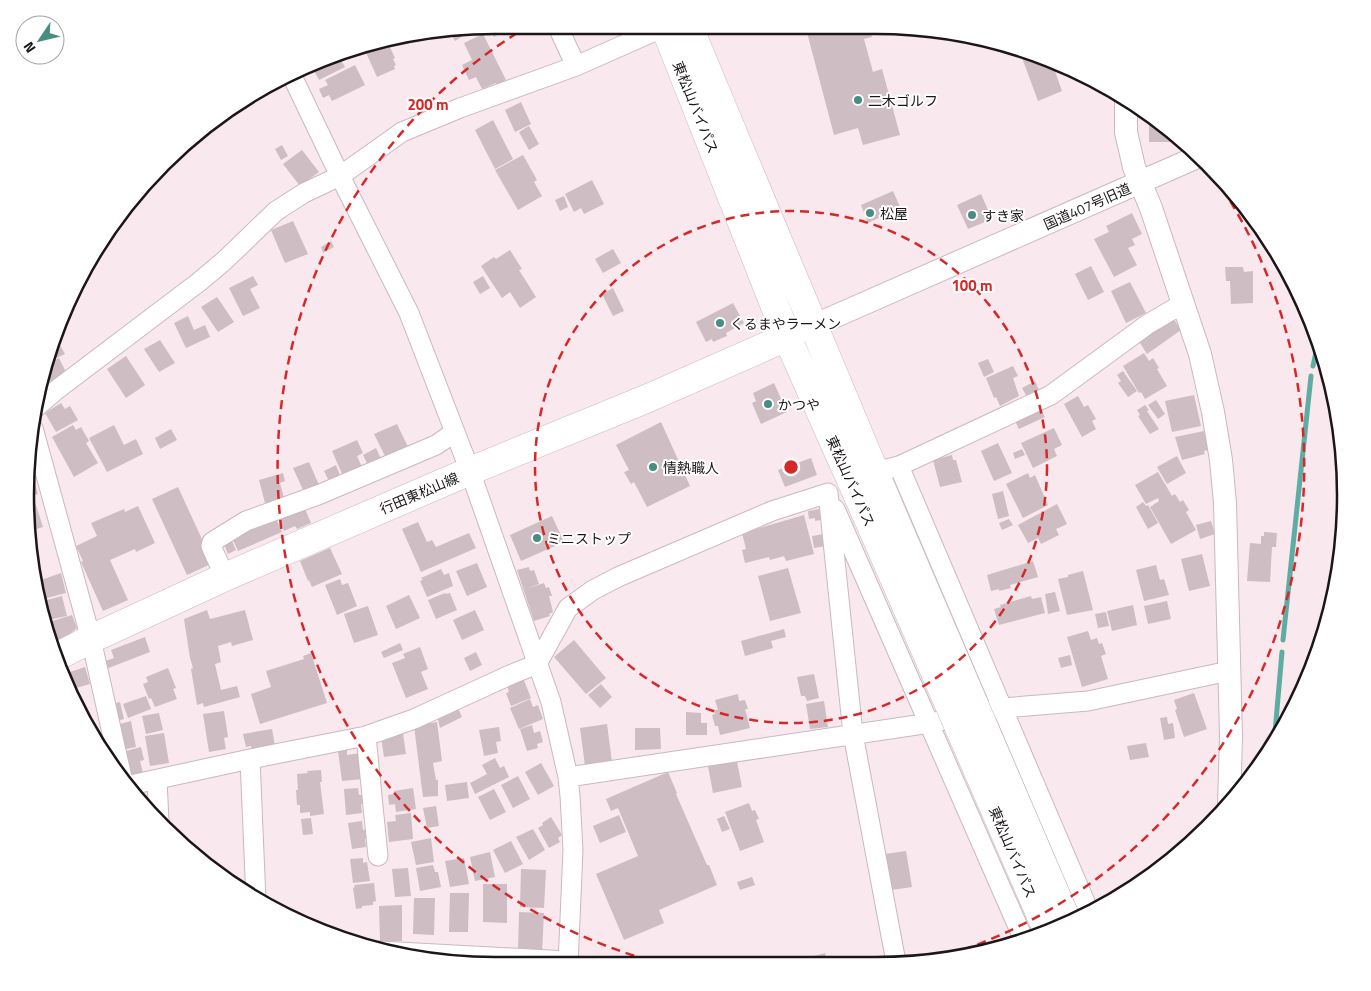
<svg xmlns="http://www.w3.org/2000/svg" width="1371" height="991" font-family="'Titillium Web','Noto Sans JP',sans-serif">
<rect width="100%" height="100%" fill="#f9e8ed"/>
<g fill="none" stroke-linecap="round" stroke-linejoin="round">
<path stroke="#5eada2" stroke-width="5" d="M1313,366L1318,343
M1283,640L1311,376
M1274,744L1282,652"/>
</g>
<path fill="#cebdc2" d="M502,25L505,31L494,37L488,26Z
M805,25H861L862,29L869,27L872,37L864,39L873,72L882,69L900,135L863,145L858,128L834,135Z
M476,28L455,41L449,31Z
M483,34L506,80L497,85L496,83L482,89L476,77L469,80L462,65L472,60L464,43Z
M386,39L395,58L393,59L396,65L394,66L395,69L377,77L363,46L373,41Z
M1025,54L1059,69L1055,71L1062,91L1038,101L1021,55Z
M339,57L345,67L319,80L314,71L317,69L316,67Z
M355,65L365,85L332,101L329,95L323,98L319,89L328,85L325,80Z
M521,102L531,124L515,132L505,110Z
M493,120L513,159L495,169L475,130Z
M1155,121L1169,135L1176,141L1171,140V142H1149V125H1155Z
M529,126L539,144L529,150L519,132Z
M282,145L288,156L281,160L275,149Z
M302,150L319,172L300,186L283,164Z
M523,155L537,180L534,182L542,196L518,210L495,170Z
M592,180L604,204L584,214L581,208L574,212L565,194Z
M893,191L901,209L890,214L892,219L885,222L883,216L868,223L861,205Z
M981,194L992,219L968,229L957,205Z
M564,196L568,207L560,211L555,200Z
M1132,213L1142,234L1132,239L1135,245L1128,248L1137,265L1114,277L1094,239L1109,232L1106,226Z
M293,221L308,254L285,263L271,230Z
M331,241L334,247L323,253L321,247Z
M613,249L621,263L603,273L595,259Z
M510,250L522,269L519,270L536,297L520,308L510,292L502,298L481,266L494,257L496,259Z
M1091,266L1104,292L1088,300L1075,274Z
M1225,267H1243L1244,272L1253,271V303L1231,304L1230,281H1226Z
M253,276L258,285L250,289L260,308L243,316L229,288Z
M483,276L490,288L480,294L473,282Z
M1130,282L1146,313L1126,323L1111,291Z
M613,288L624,311L613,316L602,294Z
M217,297L234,322L218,332L201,307Z
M733,303L744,323L726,333L727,336L713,342L712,339L706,342L696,322Z
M1171,315L1181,330L1147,354L1137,338Z
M188,316L194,330L205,325L210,337L186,348L174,323Z
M56,338L65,354L48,362Z
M160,340L175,363L159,372L144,349Z
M1144,353L1149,361L1153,358L1159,368L1157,369L1167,386L1145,399L1141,392L1139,393L1123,366Z
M126,356L145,385L126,398L107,369Z
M59,358L67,374L51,383L45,372L47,364Z
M988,359L994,372L984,377L978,363Z
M1013,366L1018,376L1013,378L1019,396L1000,406L996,397L994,398L986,378Z
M1123,371L1137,391L1128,397L1118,383L1121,381L1117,375Z
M1035,381L1039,390L1027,397L1022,388Z
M774,383L787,412L761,424L752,403L756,401L753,393Z
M1194,395L1201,426L1172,432L1165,401Z
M1078,396L1084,407L1088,405L1096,419L1092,421L1096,429L1082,437L1064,404Z
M1156,400L1165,414L1158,419L1148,405Z
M61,403L65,409L70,406L78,420L56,432L45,413Z
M1145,405L1149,410L1147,411L1159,429L1150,434L1138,416L1140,415L1137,410Z
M1039,406L1045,417L1019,429L1014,419Z
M661,422L690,486L647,507L634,482L631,484L624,472L629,470L616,445Z
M397,424L408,447L386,458L374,434Z
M73,425L76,430L81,427L89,441L86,443L98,463L74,477L52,437Z
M114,425L124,445L136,439L143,454L107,472L89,438Z
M1054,428L1062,445L1054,449L1057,456L1033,468L1021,443Z
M171,429L177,440L160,449L155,438Z
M1204,431L1209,450L1204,451L1205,454L1182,460L1175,437Z
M357,440L363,453L357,456L362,467L343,476L332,451Z
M998,443L1012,473L994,481L981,451Z
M376,448L382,461L369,467L363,455Z
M1022,449L1025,455L1015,459L1013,453Z
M952,455L953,460H956L962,482L940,487L933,460Z
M1177,456L1186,473L1167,484L1157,467Z
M811,458L817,475L785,487L778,470Z
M309,462L319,485L304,492L293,468Z
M37,463L39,472L32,474L38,494L31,496L32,464Z
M336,465L341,478L330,483L324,471Z
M1158,472L1172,496L1175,494L1180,502L1183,500L1189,510L1186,512L1196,530L1171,544L1150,507L1159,501L1158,498L1146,504L1135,485Z
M283,473L285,481L280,483L284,498L265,503L259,480Z
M1028,473L1030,478L1035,475L1048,505L1023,518L1006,484Z
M178,487L213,563L187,575L152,499Z
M1003,491L1009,516L998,519L992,494Z
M35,502L43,527L30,531L31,503Z
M1143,502L1146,506L1148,505L1158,523L1148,529L1136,507Z
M1057,504L1067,524L1056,529L1059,535L1041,544L1038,538L1028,543L1018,525Z
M138,506L155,543L136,552L135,549L110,560L128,600L103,611L81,562L83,561L76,546L97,536L91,523L124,509L125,512Z
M305,509L311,523L297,529L295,526L284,531L279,518L289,513L290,516Z
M819,509L821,520L815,521V518L809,519L808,511Z
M804,515L814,554L786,561L784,556L770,560L769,557L745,563L742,550L746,549L742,533Z
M275,516L282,532L238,551L231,536Z
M552,516L564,542L521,561L510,535Z
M1009,519L1013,525L1002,530L999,523Z
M1211,521L1215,534L1200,539L1196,525Z
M418,522L427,542L432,540L436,547L469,533L476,548L421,572L402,529Z
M1264,532L1277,533L1276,547H1272L1270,582L1247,581L1250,543L1261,544V536H1264Z
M824,534L826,546L814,548L812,536Z
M231,539L236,550L228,554L223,542Z
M330,548L342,574L312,587L309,580L308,581L300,561Z
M1202,554L1210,586L1189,591L1181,559Z
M1033,561L1038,577L1010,585L1011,588L999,591V589L991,591L987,575Z
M477,563L487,587L467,596L456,571Z
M1156,565L1160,580L1164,579L1169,595L1144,601L1136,570Z
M529,567L530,571L534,570L539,584L526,589L544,583L546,588L549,587L552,596H549L553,612L549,614L550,616L534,621L517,570Z
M788,568L801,613L770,621L758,576Z
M441,569L444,575L449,573L453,586L427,597L420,581L423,580L421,578Z
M1083,571L1093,610L1067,615L1058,579L1068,577V575Z
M61,573L66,593L43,599L38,581Z
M340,579L342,585L348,583L357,606L337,615L325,585Z
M1055,592L1060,611L1048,614L1045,594Z
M445,593L446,594L450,593L457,610L436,619L428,600Z
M409,595L420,618L396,629L386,606Z
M62,596L67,616L48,620L43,601Z
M1031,596L1032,599L1041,597L1045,613L999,625L994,609L1001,607L1000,605Z
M1167,601L1171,619L1148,624L1144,606Z
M1133,605L1137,625L1112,631L1107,611Z
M368,606L378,635L354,643L344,614Z
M207,610L210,619L245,610L253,640L232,646L231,642L218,646L221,662L215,664L221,690L237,686L240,697L204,707L203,703L197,705L191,669L193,668L190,658L184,619Z
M475,610L484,630L462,640L453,620Z
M1106,612L1109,626L1098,628L1095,614Z
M72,615L77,628L65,638L54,642L49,622Z
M784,629L786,637L771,641L773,648L745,656L741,641Z
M1088,631L1091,640L1097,638L1099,644L1102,643L1106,654L1101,656L1108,679L1082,687L1067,637Z
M145,637L150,652L106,669L103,662L114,658L111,650Z
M574,640L606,678L586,694L554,657Z
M400,643L403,650L384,658L381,652Z
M420,647L428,669L421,672L428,689L406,698L392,663L405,658L403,654Z
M476,652L482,665L470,671L464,658Z
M311,653L327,703L260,724L251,694L271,687L266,671L304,659L303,656Z
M1070,655L1072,665L1061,668L1058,658Z
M85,667L90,684L69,690L61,675Z
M168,668L176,688L173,689L177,699L155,707L151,698L149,699L143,684L148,682L146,677Z
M814,674L819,698L807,701L805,696H801L797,677Z
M523,678L531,698L511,706L506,693L509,692L507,685Z
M601,684L612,697L600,708L588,695Z
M1194,693L1207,729L1184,737L1175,710L1177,709L1174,700Z
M738,694L739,701L745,700L748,709H745L750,728L720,735L718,726H715L712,715L715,714L714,710H718L715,700Z
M146,696L151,709L128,718L123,704Z
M530,699L533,707L538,705L543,719L519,729L510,708Z
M824,701L828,727L810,729L806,704Z
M120,702L124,719L113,722L109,705Z
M457,706L462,717L440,728L437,715Z
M224,711L228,737L224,738L226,749L209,752L203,714Z
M686,712L701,713V723H707V735H686Z
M159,713L163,730L146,734L142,716Z
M1167,717L1168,724L1173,723L1175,738L1164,740L1160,718Z
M131,721L136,747L121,750L116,725Z
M437,722L442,761L433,763L436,780H438V796L423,797L414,726Z
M607,724L612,762L585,766L580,728Z
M532,725L534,733L540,731L543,742L537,744L538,748L527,751L520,729Z
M499,727L501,741L496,742L498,753L484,756L479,730Z
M635,728H660L661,749L635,750Z
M272,729L275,746L252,750L251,746L246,747L243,734Z
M164,733L169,763L150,766L145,736Z
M403,734L406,754L384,757L381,737Z
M1146,743L1149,757L1130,760L1127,746Z
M141,747L144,760L140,761L144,777L128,780L122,752Z
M347,750V755L360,753L363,779L342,781L338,751Z
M495,758L500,768L504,766L509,777L475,794L470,783L487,774L482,765Z
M737,761L742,787L713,793L708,766Z
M541,763L554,786L538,795L525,772Z
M321,770L322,782H320L324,814L310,816V812L300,813V805H297L296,790H298L297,774L308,773L307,771Z
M668,772L677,793L676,794L707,865H709L717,885L659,910L664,923L624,940L596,874L638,856L618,808L611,811L606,799Z
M518,776L530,799L513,808L501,785Z
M467,782L469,798L447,801L445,785Z
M358,788L359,795H363L364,804H361L362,813L346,815L344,789Z
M413,788L416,809L396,812L395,804L389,805L388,795L395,794L394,791Z
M494,789L506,812L490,820L478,797Z
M749,803L752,811L755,810L759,819L756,820L764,842L740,851L725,812Z
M436,806L439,826L427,828L423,808Z
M411,813L413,839L389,842L387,822L396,821L395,815Z
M619,815L626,832L600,843L593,826Z
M724,816L730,829L722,832L717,819Z
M551,817L562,835L558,838L560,842L549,848L538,828L543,825L542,823Z
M311,818L313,834L303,835L301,819Z
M362,821L363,830L366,829L367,839H365L366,847L352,849L348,823Z
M533,829L545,850L529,860L516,837Z
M431,838L434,862L416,865L411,842Z
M511,841L523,864L505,873L493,850Z
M906,851L912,887L891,890L885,854Z
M490,852L495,877L475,881L470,857Z
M363,858V863L367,862L370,881L353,883L350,859Z
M464,858L469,884L450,887L445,861Z
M433,865L435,872H438L441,887L420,891L416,868Z
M408,868L411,896L395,897L392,869Z
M521,869L546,870L544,908L520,907Z
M752,877L755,885L740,890L737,882Z
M374,883L376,901L373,902V905L362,906V908L356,909L353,888L355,887L354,885Z
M483,884H507V923L483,922Z
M450,893H469L468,932H449Z
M414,898H435L434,935L413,934Z
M402,905V941H380L379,906Z
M519,912L544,913L542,952L518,951Z
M825,953L828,963H801L800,960Z"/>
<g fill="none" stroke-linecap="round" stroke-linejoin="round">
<defs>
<path id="minor" d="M557,25L576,66
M293,78L340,176L409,313L470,471L551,702L568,777L570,796L573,850L568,964
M34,409L55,391L199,282L224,261L276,211L304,193L340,176L402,132L460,108L576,66L664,27
M33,428L91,639L123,782
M899,466L1088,909
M887,469L899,466L1051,395L1148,324L1184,303
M835,509L1023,938
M225,577L211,546L212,542L246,521L318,495L436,445L455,432
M366,736L378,856
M250,759L256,900
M568,777L930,723L1002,708L1088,701L1229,671
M157,780L159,821
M126,786L250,759L366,736L414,719L510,675L537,664L568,608L593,590L618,577L772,511L828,493L853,734L896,962
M380,951L568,961"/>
<path id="tertiary" d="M1126,99V132L1134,167L1151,208L1200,354L1213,412L1221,460L1225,503L1231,736L1229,806
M787,337L813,326L1195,158"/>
<path id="primary" d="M56,657L91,639L225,577L470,471L646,399L787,337"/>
<path id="trunk" d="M664,25L787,337L866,514
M688,25L888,504"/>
</defs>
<use href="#minor" stroke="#c9b9be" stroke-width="21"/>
<use href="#tertiary" stroke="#c9b9be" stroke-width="24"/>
<use href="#primary" stroke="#c9b9be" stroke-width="29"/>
<use href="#trunk" stroke="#c9b9be" stroke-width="29"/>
<use href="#minor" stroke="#fff" stroke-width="19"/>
<use href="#tertiary" stroke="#fff" stroke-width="22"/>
<use href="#primary" stroke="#fff" stroke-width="28"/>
<use href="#trunk" stroke="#fff" stroke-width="28"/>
<path stroke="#82777a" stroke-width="4" d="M1136,884L1169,863"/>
<defs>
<path id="trunk-bridge" d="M888,504L1068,923
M866,514L1048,932"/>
</defs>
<use href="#trunk-bridge" stroke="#c9b9be" stroke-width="29" stroke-linecap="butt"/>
<use href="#trunk-bridge" stroke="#fff" stroke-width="28"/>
</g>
<g fill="none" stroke="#d62828" stroke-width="2.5" stroke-dasharray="9 6">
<circle cx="791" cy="467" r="256"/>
<path d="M663 964A513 513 0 0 1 527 27M1214 176A513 513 0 0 1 928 961"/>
</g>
<g fill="#488d83" stroke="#fff" stroke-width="2">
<circle cx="858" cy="100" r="5"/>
<circle cx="870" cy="213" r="5"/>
<circle cx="972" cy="215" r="5"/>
<circle cx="720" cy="323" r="5"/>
<circle cx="768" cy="404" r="5"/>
<circle cx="653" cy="467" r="5"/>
<circle cx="537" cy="538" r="5"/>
</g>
<g text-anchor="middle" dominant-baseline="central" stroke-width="4" stroke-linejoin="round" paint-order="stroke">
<g font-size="14" fill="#1c1618" stroke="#fff" text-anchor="start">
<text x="868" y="100">二木ゴルフ</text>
<text x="880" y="213">松屋</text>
<text x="982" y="215">すき家</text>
<text x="730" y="323">くるまやラーメン</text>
<text x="778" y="404">かつや</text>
<text x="663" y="467">情熱職人</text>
<text x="547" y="538">ミニストップ</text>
</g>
<g font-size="14" fill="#1c1618" stroke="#fff">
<text transform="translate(696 107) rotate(68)">東松山バイパス</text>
<text transform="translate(1087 206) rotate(-24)">国道407号旧道</text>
<text transform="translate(851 481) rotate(66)">東松山バイパス</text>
<text transform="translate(419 493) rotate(-23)">行田東松山線</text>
<text transform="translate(1013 852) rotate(67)">東松山バイパス</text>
</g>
</g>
<path d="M0 0H1371V991H0ZM495 34H876A461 461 0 0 1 1337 495V496A461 461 0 0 1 876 957H495A461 461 0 0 1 34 496V495A461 461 0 0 1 495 34Z" fill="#fff" fill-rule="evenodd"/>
<path fill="none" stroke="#1c1618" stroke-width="2.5" d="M495 34H876A461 461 0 0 1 1337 495V496A461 461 0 0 1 876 957H495A461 461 0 0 1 34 496V495A461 461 0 0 1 495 34Z"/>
<circle cx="791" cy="467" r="8" fill="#d62828" stroke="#fff" stroke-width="2.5"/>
<g font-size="15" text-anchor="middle" font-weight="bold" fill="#d62828" stroke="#fff" stroke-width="4" stroke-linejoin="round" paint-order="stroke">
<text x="428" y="110">200 m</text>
<text x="972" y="291">100 m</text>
</g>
<g transform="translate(40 40) rotate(235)"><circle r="24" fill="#ffffff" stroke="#a4a2a3"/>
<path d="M0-4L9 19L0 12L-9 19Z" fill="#488d83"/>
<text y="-8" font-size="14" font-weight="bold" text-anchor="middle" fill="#1c1618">N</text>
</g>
</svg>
